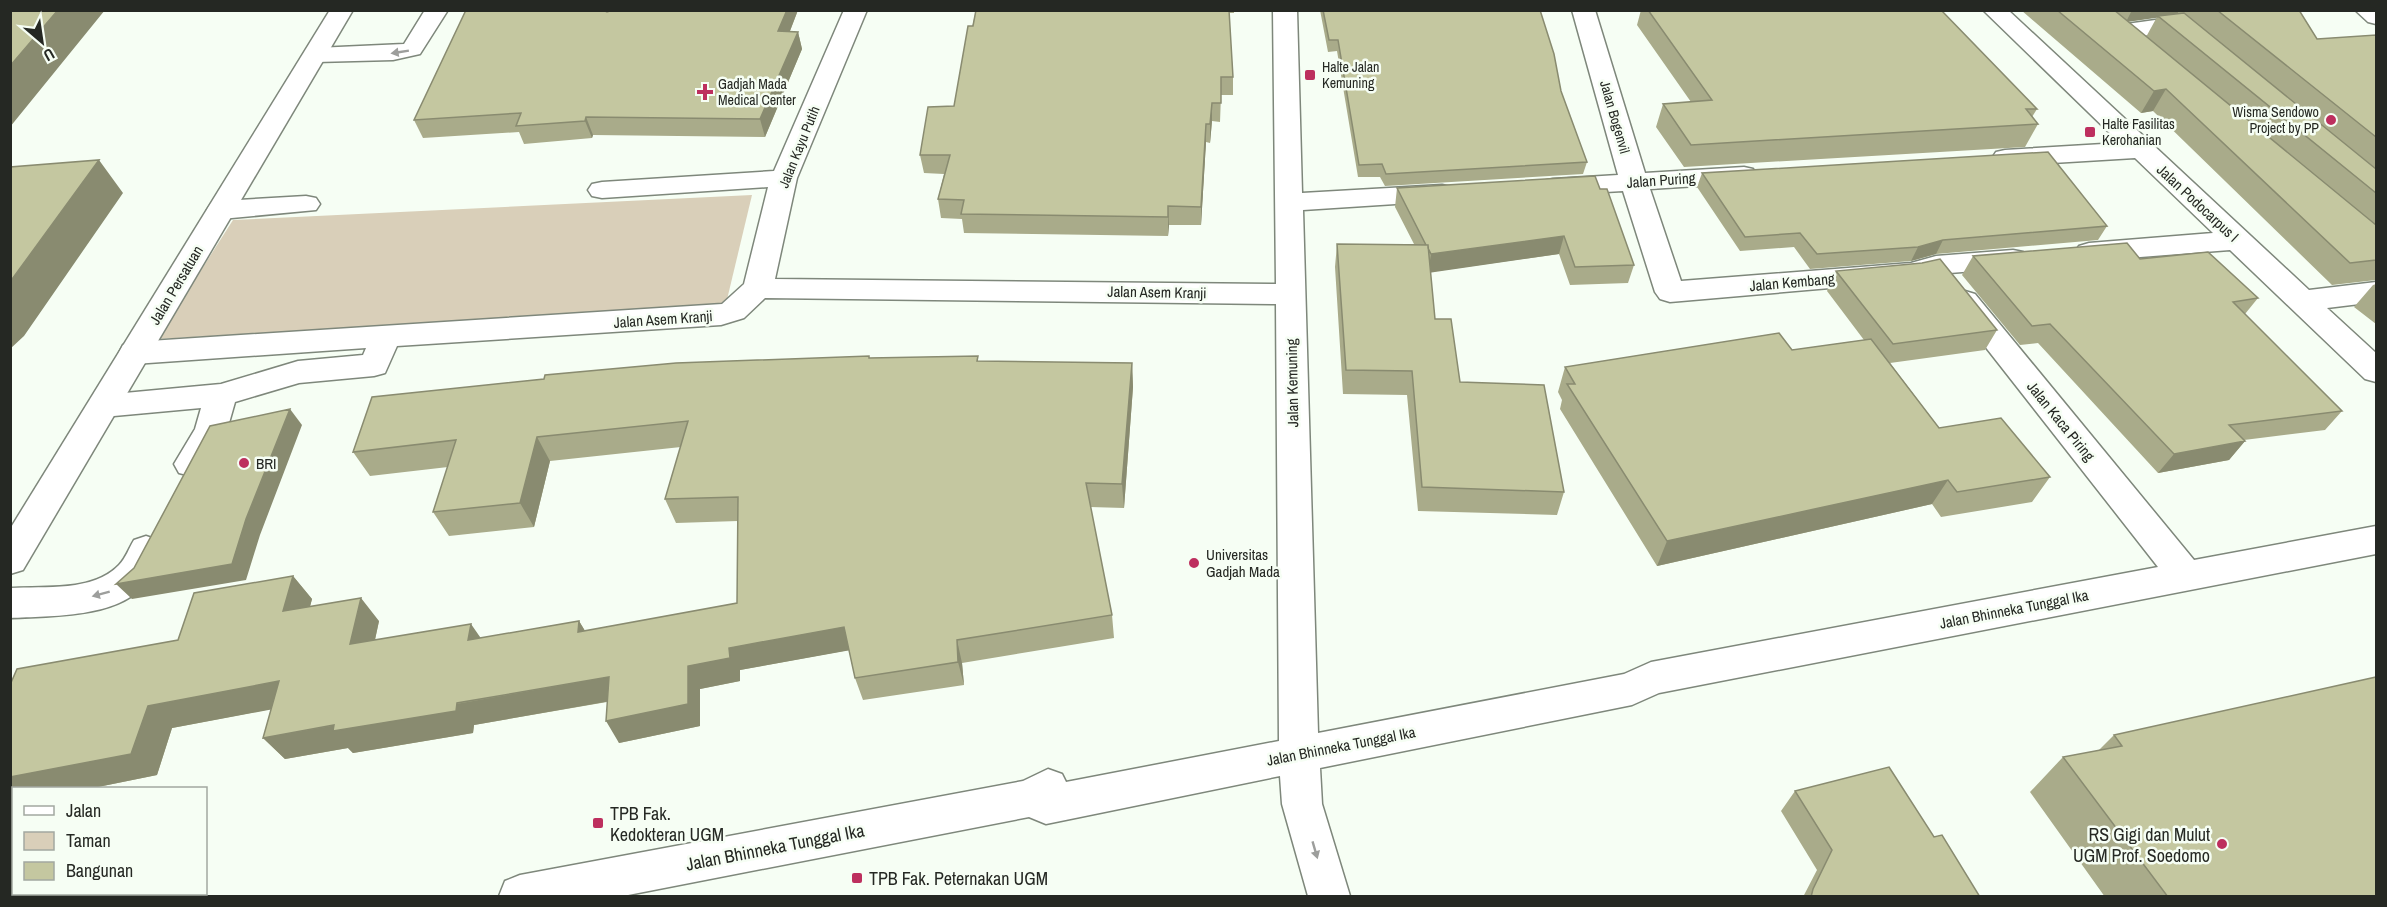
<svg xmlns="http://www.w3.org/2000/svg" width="2387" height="907" font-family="'Archivo Narrow',sans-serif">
<rect width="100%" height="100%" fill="#f6fef4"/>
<path fill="#d9cfb9" d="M752,195L725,308L157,339L233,220Z"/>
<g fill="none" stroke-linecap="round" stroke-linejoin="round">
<defs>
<path id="minor" d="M425,10H448L420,54L393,60L316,62L307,60L304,55L307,50L316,48L404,44Z
M844,10H867L797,178L775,279L1276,284L1273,10H1297L1302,193L1442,185L1452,187L1456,193L1452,199L1442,201L1303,210L1318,733L1624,674L1651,662L2158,567L1955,308L1950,301L1955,294L1965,291L1975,294L2194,560L2376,526V554L1659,693L1632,705L1320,768L1322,804L1350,896H1308L1282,804L1280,776L1046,824L1029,817L623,896H499L505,881L520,875L1023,781L1048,769L1062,774L1066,782L1279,741L1276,304L765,298L744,318L721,325L397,346L385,373L374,376L299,383L235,402L227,430L203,473L191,476L179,473L174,464L195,429L201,408L103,417L92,414L87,406L92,398L103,395L221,384L298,361L363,355L366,348L134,364L123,361L119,353L123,345L134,342L722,304L744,284L768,187L602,198L592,196L588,190L592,184L602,182L774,171Z
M1572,10H1595L1645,173L1744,167L1753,169L1757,175L1753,181L1744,183L1650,189L1681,281L1911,263L1936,256L2013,250L2023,252L2027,259L2023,266L2013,268L1937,274L1911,281L1670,302L1660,299L1655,292L1623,191L1553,195L1543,193L1539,187L1543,181L1553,179L1618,175Z
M1983,10H2008L2309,290L2376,282V302L2327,308L2376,353V382L2365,379L2230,250L2089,261L2079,258L2075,252L2079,246L2089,243L2213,233L2135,158L2005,166L1996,164L1992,158L1996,152L2005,150L2120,143Z
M2355,10H2376V24L2368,22Z
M2177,17C2188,20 2197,27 2203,36L2199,41C2187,44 2181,40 2172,32L2119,39L2111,37L2107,32L2111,27L2119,25Z
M306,196L316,198L320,204L316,210L221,219L211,216L207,210L211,204L221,201Z
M146,536L158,540L164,550C158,561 154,573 146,583C119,618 51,616 10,618V588C45,586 93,592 119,565C126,558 129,548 134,540Z"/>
<path id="major" d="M330,10H353L23,570L10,574V529Z"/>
</defs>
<use href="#minor" stroke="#7e877b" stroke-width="3"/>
<use href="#major" stroke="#7e877b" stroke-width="3"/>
<use href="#minor" fill="#fff" fill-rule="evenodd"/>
<use href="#major" fill="#fff" fill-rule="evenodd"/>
</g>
<path fill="#a9ab8a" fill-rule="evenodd" d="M613,10H798L790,31L798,32L802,49L765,137L593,135L592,138L524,144L519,132L423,138L414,120L607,12Z
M976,10H1234V13H1229L1233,77V95H1221L1220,122L1212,121L1210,143L1206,142L1201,225H1169L1168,236L964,233L962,219L941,218L938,199L944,174L924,173L920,155L954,106Z
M1320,10H1540L1561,91L1587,162L1583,174L1385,186L1380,177H1358L1337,51L1328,52Z
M1641,10H1760L2037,109L2032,117L2038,124L2025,147L1684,167L1656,127L1663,104L1691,102L1637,25Z
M2021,10H2299L2317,39L2376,35V280L2332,285L2153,111L2141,113ZM2157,17L2146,37L2126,22Z
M1702,173L2107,226L2098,240L1936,254L1911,261L1810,269L1794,247L1740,251L1697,187Z
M1397,188L1600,189L1634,265L1628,283L1570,285L1559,254L1430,272L1435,319L1460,382L1564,492L1557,515L1418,511L1407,395L1343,394L1335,267L1337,244H1414L1395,207Z
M1973,256L2140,259L2258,298L2245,314L2342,411L2325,430L2244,440L2245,441L2229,460L2158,473L2038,343L2020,345L1962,275Z
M1836,271L1997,330L1985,350L1890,363L1939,428L2050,477L2032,502L1941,517L1932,504L1657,566L1560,409L1562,400L1558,392L1565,367L1792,350L1864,340L1827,291Z
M2376,284V324L2354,307L2373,285Z
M978,356V361L1132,363L1133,387L1124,508L1090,507L1112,615L1114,638L962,663L964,685L863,700L855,678L849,650L740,670V681L700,689V726L619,743L607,702L474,725L473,733L353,753L348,748L285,759L263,738L271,709L172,728L157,775L88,789H14V803L10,804V685L178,640L293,576L312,599L310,606L379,621L375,640L481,638L579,621L585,631L737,603L738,521L676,523L665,499L681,447L550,461L534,527L449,536L433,512L448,467L370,476L353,452L870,358Z
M2114,735L2376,897H2105L2030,792L2063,757L2098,751Z
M1795,791L1934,837L1980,897H1803L1817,870L1781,811Z"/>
<path fill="#898b70" d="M58,10H105L10,127V66Z
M787,10H798L783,49L778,31Z
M2132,10H2179L2177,15L2126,22Z
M798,32L802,49L765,137L760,119Z
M2166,89L2153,111L2141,113L2154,91Z
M1212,103V121L1210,143V124Z
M586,117L593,135L592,138L585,121Z
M1206,124V142L1201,225V207Z
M99,160L123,193L24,336L10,349V282Z
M1168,206L1169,225L1168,236Z
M1564,236L1559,254L1428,273L1431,254Z
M1943,240L1936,254L1911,261L1918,247Z
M1132,363L1133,387L1124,508L1122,484Z
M290,409L302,425L260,535L246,580L132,599L116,584L246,519Z
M537,437L550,461L534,527L520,503Z
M2245,441L2229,460L2158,473L2174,454Z
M1948,480L1932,504L1657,566L1667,541Z
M293,576L312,599L303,634L283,611Z
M361,598L379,621L369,667L350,644Z
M579,621L593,644L578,632Z
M471,624L487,647L468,640Z
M844,627L851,650L740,670V681L700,689V726L619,743L606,721L688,666L729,648Z
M957,640L962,663L964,685L958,662Z
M609,677L622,699L474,725L473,733L353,753L348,748L285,759L263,738Z
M279,681L300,704L172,728L157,775L88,789H14V803L10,804V777L148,706Z"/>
<path fill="#c4c7a0" stroke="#898b70" stroke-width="1.5" d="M10,10H58L10,66Z
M466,10H603L607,12L613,10H787L778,31L798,32L760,119L586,117L585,121L516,126L521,113L414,120Z
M976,10H1229L1233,77H1221V103H1212L1210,124H1206L1201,207L1168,206V217L961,214L964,200L938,199L950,155H920L928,107L954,106L968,26H973Z
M1323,10H1540L1554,54L1561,91L1587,162L1386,174L1382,164L1359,165L1338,40H1329Z
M1648,10H1941L2037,109H2026L2038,124L1691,145L1663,104L1712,100Z
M2057,10H2114L2376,225V260L2350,263L2166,89L2154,91Z
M2217,10H2299L2317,39L2376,35V137Z
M2184,13L2376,169V193L2158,16Z
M2048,152L2107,226L1943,240L1918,247L1817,254L1800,233L1745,237L1702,173Z
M99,160L10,282V167Z
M1595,176L1600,189H1607L1634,265L1575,267L1564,236L1431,254L1428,248V245H1426L1397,188Z
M2127,243L2140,259L2208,252L2258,298L2233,302L2342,411L2229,425L2245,441L2174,454L2050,324L2032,326L1973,256Z
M1337,244L1428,245L1435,319H1451L1460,382L1544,385L1564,492L1422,487L1412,371L1346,370Z
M1940,259L1997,330L1893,344L1836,271L1922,263Z
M1779,333L1792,350L1871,339L1939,428L2001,418L2050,477L1957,492L1948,480L1667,541L1567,384H1575L1565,367Z
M869,356V358L978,356L977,361L1132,363L1122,484L1086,483L1112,615L957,640L958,662L855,678L844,627L729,648L730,658L688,666V704L606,721L609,677L457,703L456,711L333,731L334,725L263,738L279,681L148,706L131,754L10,777V685L17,669L178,640L194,593L293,576L283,611L361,598L350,644L471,624L468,640L579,621L578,632L737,603L738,497L665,499L688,421L537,437L520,503L433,512L456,440L353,452L372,397L544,379L545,375L676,363Z
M290,409L246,519L232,564L116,584L134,568L210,426Z
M2376,677V897H2168L2063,757L2122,746L2114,735Z
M1889,767L1934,837L1942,835L1980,897H1811L1813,889L1832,850L1795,791Z"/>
<defs><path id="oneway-solid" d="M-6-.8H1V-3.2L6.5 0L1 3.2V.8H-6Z" transform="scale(1.5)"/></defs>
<g fill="#9d9e9c">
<use href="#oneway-solid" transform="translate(400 52) rotate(171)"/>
<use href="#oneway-solid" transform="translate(101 594) rotate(165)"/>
<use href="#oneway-solid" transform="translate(1315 850) rotate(74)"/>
</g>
<g fill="#bd2f5e" stroke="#f6fef4" stroke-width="2">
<rect x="1304" y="69" width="12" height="12" rx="3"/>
<path d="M702 83h6v6h6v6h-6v6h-6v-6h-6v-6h6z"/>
<circle cx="2331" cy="120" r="6"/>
<rect x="2084" y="126" width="12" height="12" rx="3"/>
<circle cx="244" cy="463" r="6"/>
<circle cx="1194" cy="563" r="6"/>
<rect x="592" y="817" width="12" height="12" rx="3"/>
<circle cx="2222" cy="844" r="6"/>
<rect x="851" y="872" width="12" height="12" rx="3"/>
</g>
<g text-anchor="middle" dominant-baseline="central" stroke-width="5" stroke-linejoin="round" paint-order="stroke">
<g font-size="14" fill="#252823" stroke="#f6fef4" text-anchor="start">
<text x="1322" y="67">Halte Jalan<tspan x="1322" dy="16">Kemuning</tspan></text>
<text x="718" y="84">Gadjah Mada<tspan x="718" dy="16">Medical Center</tspan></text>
<text x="2319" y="112" text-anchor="end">Wisma Sendowo<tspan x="2319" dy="16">Project by PP</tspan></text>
<text x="2102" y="124">Halte Fasilitas<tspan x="2102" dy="16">Kerohanian</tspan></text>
</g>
<g font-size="14" fill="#252823" stroke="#f6fef4">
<text transform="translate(1615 117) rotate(74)">Jalan Bogenvil</text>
<text transform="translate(799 147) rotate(-68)">Jalan Kayu Putih</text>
</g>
<g font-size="15" fill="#252823" stroke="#f6fef4">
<text transform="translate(1661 180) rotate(-4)">Jalan Puring</text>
<text transform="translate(2198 203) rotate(43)">Jalan Podocarpus I</text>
<text transform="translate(1792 282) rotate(-5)">Jalan Kembang</text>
<text transform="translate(176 285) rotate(-59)">Jalan Persatuan</text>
<text transform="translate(1157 292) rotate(1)">Jalan Asem Kranji</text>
<text transform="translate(663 319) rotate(-4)">Jalan Asem Kranji</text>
<text transform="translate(1292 383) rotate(-91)">Jalan Kemuning</text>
<text transform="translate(2061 421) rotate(51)">Jalan Kaca Piring</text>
<text transform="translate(2014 609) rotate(-11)">Jalan Bhinneka Tunggal Ika</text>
<text transform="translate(1341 746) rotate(-11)">Jalan Bhinneka Tunggal Ika</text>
</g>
<g font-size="15" fill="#252823" stroke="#f6fef4" text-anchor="start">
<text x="256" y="463">BRI</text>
<text x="1206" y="554">Universitas<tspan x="1206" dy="17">Gadjah Mada</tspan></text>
</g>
<g font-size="18" fill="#252823" stroke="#f6fef4" text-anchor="start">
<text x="610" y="813">TPB Fak.<tspan x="610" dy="21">Kedokteran UGM</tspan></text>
<text x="2210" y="834" text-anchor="end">RS Gigi dan Mulut<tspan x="2210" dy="21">UGM Prof. Soedomo</tspan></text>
<text x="869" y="878">TPB Fak. Peternakan UGM</text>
</g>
<g font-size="18" fill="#252823" stroke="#f6fef4">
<text transform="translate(775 847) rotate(-11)">Jalan Bhinneka Tunggal Ika</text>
</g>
</g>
<rect width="2387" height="907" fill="none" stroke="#252823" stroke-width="24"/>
<rect x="12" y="787" width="195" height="108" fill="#f6fef4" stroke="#a2a8a0" stroke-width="1.5"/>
<rect x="24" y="806" width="30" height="9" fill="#ffffff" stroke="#a2a8a0" stroke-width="1.5"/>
<text x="66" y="817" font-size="18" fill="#252823">Jalan</text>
<rect x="24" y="832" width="30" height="18" fill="#d9cfb9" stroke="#a2a8a0" stroke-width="1.5"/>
<text x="66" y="847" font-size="18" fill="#252823">Taman</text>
<rect x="24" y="862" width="30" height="18" fill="#c4c7a0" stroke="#a2a8a0" stroke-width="1.5"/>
<text x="66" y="877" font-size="18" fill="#252823">Bangunan</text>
<g transform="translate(42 42) rotate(151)" stroke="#f6fef4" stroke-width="4.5" paint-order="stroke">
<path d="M0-4.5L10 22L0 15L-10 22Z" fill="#252823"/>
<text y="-9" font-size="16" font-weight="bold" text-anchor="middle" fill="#252823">U</text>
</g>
</svg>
